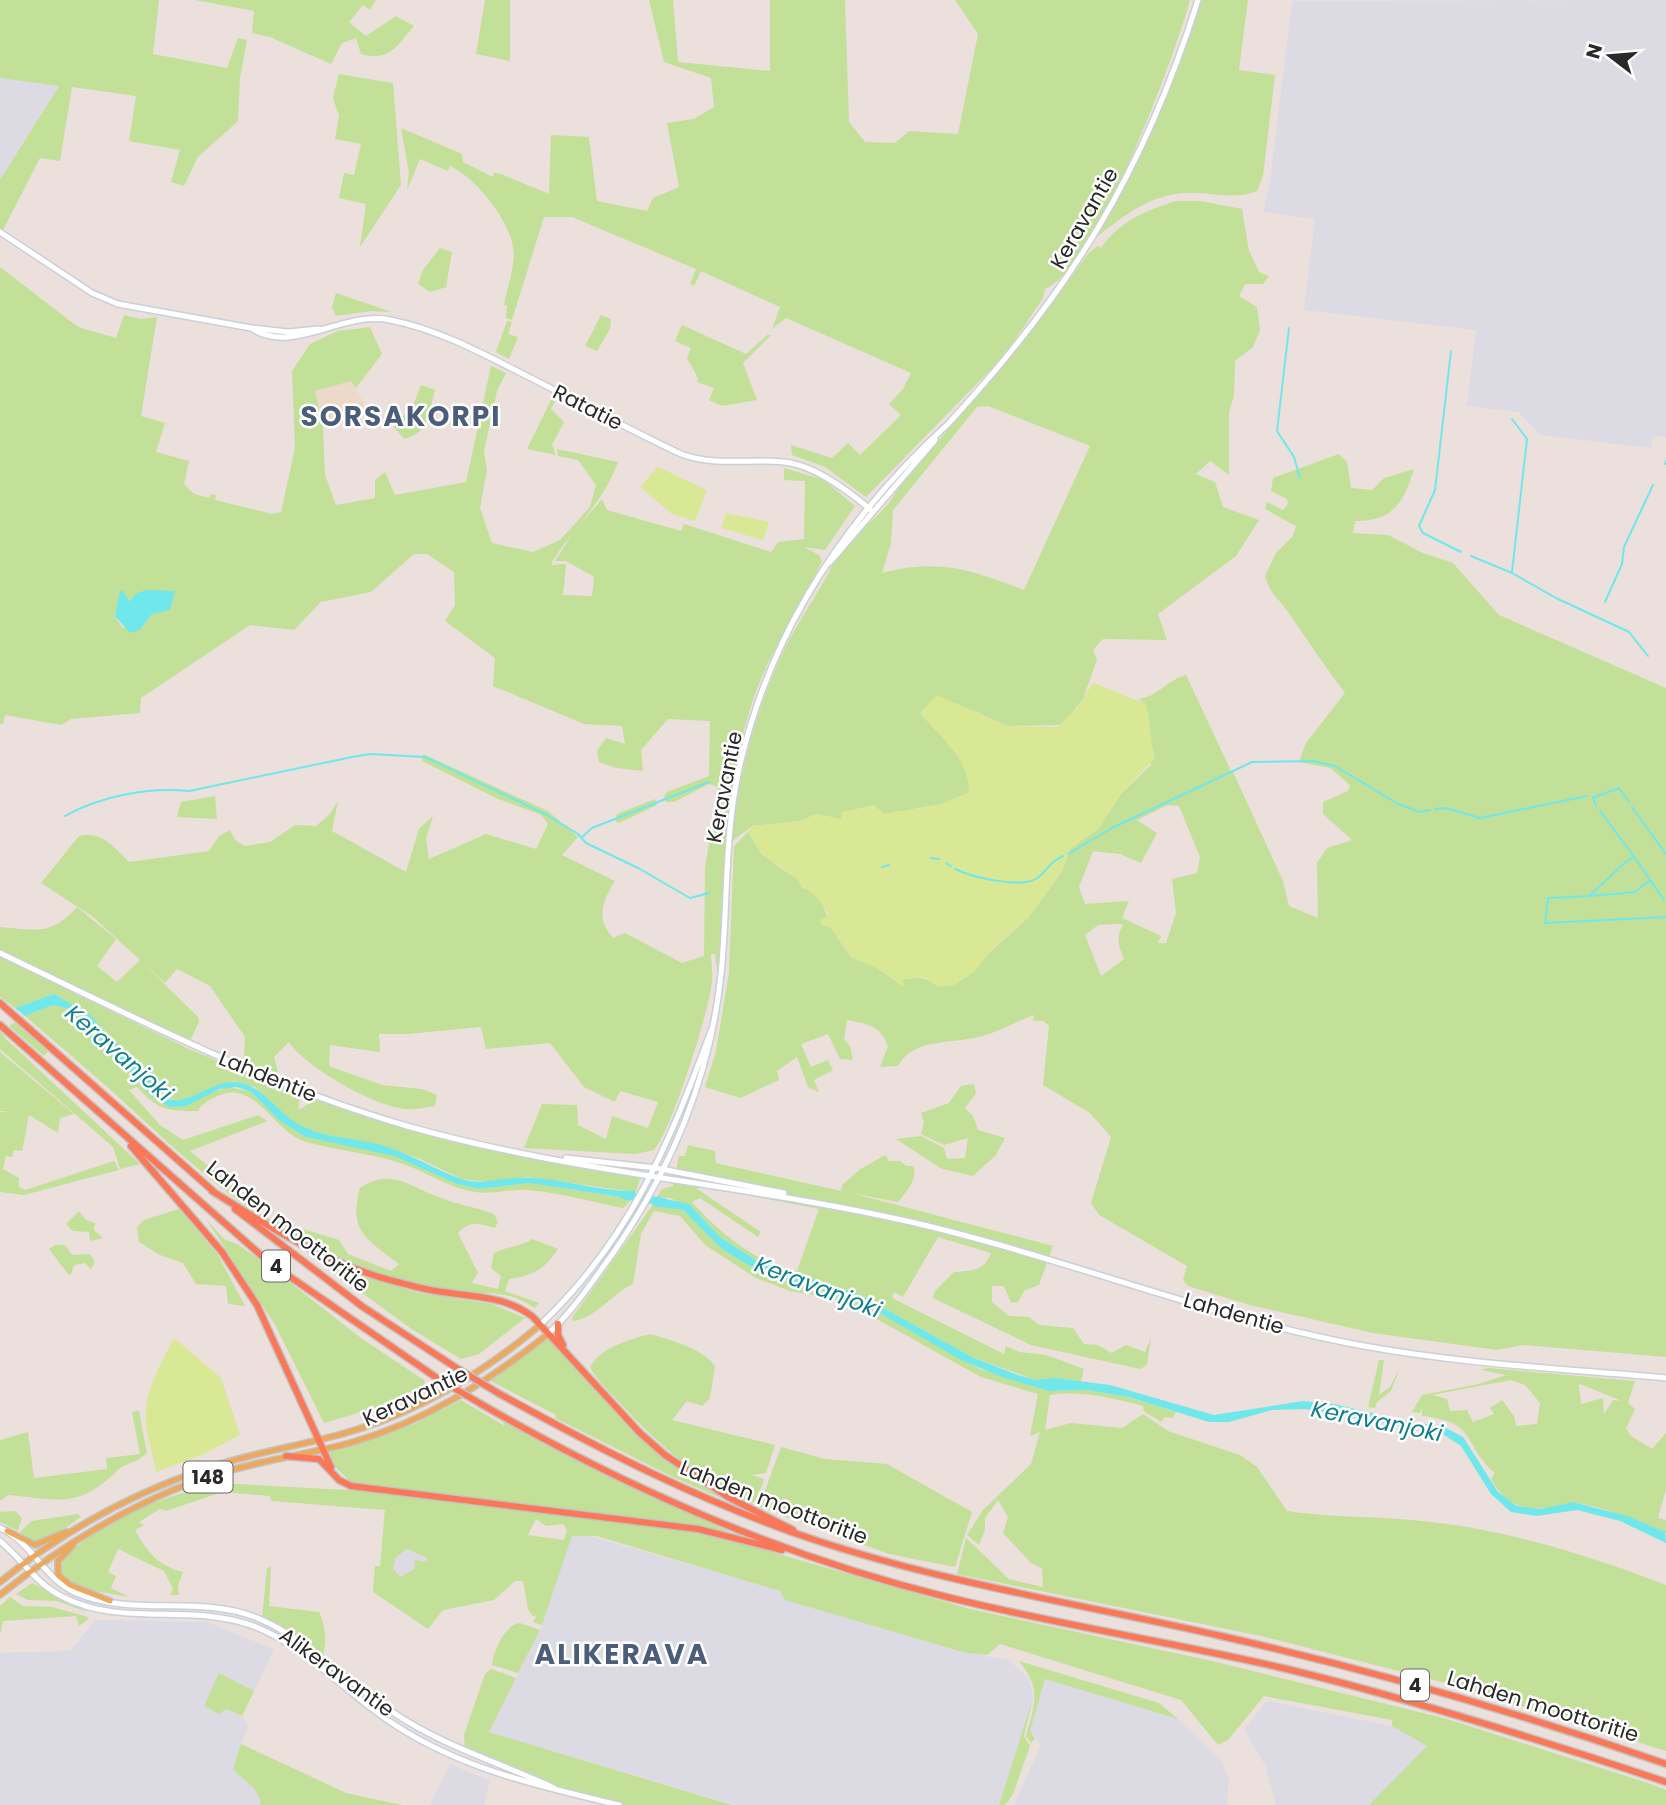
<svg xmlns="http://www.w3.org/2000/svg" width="1666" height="1805" font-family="Poppins,sans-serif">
<rect width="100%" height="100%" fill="#ebe0db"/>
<path fill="#dcdbe3" d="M1666,0V437L1653,436L1651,448L1541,435L1518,412L1467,406L1476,330L1304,310L1315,219L1264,212L1267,191H1269L1292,1Z
M0,78L59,85L0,180Z
M583,1534L781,1591L785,1600L966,1653L1009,1660L1029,1679L1033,1698L999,1805H735L489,1732L541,1628L572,1536Z
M407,1548L427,1559V1563L401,1577L393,1569L396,1556Z
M96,1620L207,1622L274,1649L254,1691L219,1673V1714L226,1709L242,1716L249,1725L241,1744L242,1777L254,1788L261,1801L260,1805H0V1653L70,1651Z
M1045,1679L1178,1719L1221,1760L1229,1778L1227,1805H1014L1041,1745L1030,1731Z
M1267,1701L1392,1726L1427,1746L1369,1805H1276L1266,1767L1244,1729Z
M450,1764L490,1781L484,1805H430Z"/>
<path fill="#ecd9ca" d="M352,380L364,404L363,410L322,422L315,391Z"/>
<path fill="#c2e098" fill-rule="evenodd" d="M0,0H159L153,54L227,68L238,38L247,40L240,78L238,121L198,157L184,186L171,182L180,150L129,141L136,96L72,87L60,161L40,158L3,230L0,228V180L59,86L0,78Z
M195,0H376L370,10L363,5L349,22L366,36L396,16L414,26C397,46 389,62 361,54L356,38L342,43L331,64L270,37L252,33L254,11Z
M485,0H510V61L476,54Z
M649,0H673L678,62L770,71V0H845L849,122L865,142L895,143L909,131L958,134L978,34L955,0H1190C1175,56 1096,269 1045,289L1043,298L1004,356L866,497L825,467L792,455L791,445L832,458L848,443L860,455L901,415L889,404L903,389L911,373L786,318L772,329L780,307L701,271L694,286L690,284L696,269L572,217H544L512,320L506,318L507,306L504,305C507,289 513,272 514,256C514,225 478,179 450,166L448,171L420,159L407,190L409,172L401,128L462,154L463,162L493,177L494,173L501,174L549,194L551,135L589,137L597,201L647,211L653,198L679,187L667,123L694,119L714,107L711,78L664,62Z
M1201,0H1248L1239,70L1275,75L1263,176L1257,191C1238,199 1217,194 1197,193C1155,191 1129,212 1098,236C1141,160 1174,84 1201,0Z
M339,74L393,83L401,185L360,247L366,204L339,198L344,173L354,175L361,144L335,139L339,116L333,98Z
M1176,201H1200L1242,209L1249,251L1259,272L1269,276L1263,284H1245L1239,296L1257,307L1260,330L1253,347L1235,361L1234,395L1229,413V475L1210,461L1196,474L1215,482L1223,507L1259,520L1236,556L1158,614L1167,640L1103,639L1093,650L1097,659L1083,699L1062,725L1007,726L974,711L921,714C940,736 970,760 969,792L943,804L884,814L874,805L841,819L816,814L801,821L752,826L731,842C738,775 757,706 786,646C800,618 822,589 833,563C846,535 891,513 898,486C965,411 1030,338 1087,255L1097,246L1101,248C1121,220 1145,211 1176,201ZM988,406L1090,446L1024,590C972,570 938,558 882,573L891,543L893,510L977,407Z
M440,248L452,252L446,287L430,292L418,284L423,270Z
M0,267L78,327L116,338L124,315L141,319L157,317L141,416L165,423L156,452L189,461L184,484L194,494L209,498L211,494L216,495L215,500L272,514L281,512L295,448L292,371L310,344L338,331L370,327L382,354L356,388L351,381L315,391L323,427L325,475L336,505L375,498V480L385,472L395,495L466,482L491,366L506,373L497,391L484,451L487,470L480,508L492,543L533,552L560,540L590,507L596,485L578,460L558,456L557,449L618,462C605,500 573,528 552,562V565L566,564L563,595L592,596L594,577L566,561H555L574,531L602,499L607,510L681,531L684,524L771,552L778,542L804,539L805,481L784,480V468L824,480L855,506L825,550L804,547L819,555L822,561C801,606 772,647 755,694C722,787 726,881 718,977L715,954H711C711,962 713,972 712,981C710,1009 671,1132 654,1150L635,1154L524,1148L542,1104L577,1105L578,1125L606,1139L612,1116L648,1128L658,1102L620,1091L615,1102L584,1087L550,1043L486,1049L481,1027L408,1034H379L380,1052L330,1045L329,1066L382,1085L422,1089L437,1095L435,1106C426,1107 416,1110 407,1109C377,1108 305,1067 289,1042L274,1057L280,1079L238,1062L244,1057L245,1037L210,986L177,969L165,983L92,916L41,883L79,836C102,831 114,847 129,862L209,851L219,836L230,830L235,840L245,846L270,842L295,825L316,826L329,815L338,801L332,831L406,872L419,829L433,816L426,839L429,859L486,834L536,849L548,824L541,815L496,798L422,761L423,754L548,811L578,837L562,855L615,881C603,900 595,918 613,938L625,933L682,963L704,956L705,868L718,787L709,784L674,802H666L664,796L667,792L709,776L710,721L668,719L641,750L643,771L616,768L599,762L597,751L606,738L625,744L622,726L584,724L493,686L495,658L445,621L455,605L454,572L427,554H414L371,592L321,602L294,630L250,625L141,698L140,713L71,719L61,725L5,715L3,724H0ZM147,590L152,614L140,630L122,627L115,616L118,606Z
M336,293L392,312L371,311L336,316L332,307Z
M601,315L611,319L610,329L597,351L585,346Z
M507,321L512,322L508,334L518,337L509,359L496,352Z
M682,325L746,354L767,335H771L743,363L757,400L722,406L709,400L714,388L697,382L698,378L687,358L691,348L675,341Z
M421,385L435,390C429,411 428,434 404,439L394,427L414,403Z
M552,398L556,400L551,409L564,422L552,445L556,455L527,449Z
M1339,454L1347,462L1351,488L1372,490L1384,478L1414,469C1403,504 1393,521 1355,521L1353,533L1388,535L1423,553L1453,563L1499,615L1666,688V1357L1523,1345L1497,1350L1373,1333L1250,1305L1188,1286L1183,1280L1187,1266L1099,1215L1091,1203L1111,1137L1090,1113L1043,1085L1049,1026L1043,1021H1033L1034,1015C1015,1022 997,1033 978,1037C951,1044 913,1038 898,1066L880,1067L888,1046C880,1025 868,1024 847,1020L844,1039L850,1046L853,1060L840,1059L828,1034L801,1044L811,1067L828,1060L833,1070L814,1080L819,1092L808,1087L797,1057L777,1071L779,1080L740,1098L705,1087L716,1051L729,973L734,846L748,832C766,863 785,873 817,888L831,928L851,957L877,968L904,987L902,980C920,971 934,987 954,985L991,945V951L1028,918L1061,873L1071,848L1098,829L1121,794L1151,765L1146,705L1139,699C1159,696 1167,680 1186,675L1231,771L1220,777L1233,772L1283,881L1289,906L1318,918L1317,863L1327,848L1352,840L1323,814V802L1348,791L1350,785L1330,768L1299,762L1306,743L1345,693C1325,667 1307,639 1288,612C1278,597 1271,596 1265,576L1276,553L1293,536L1296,526L1265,509L1267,502L1283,510L1288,504L1287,499L1271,491L1273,478ZM1168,805L1179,806L1200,857L1197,873L1172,879L1176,913L1166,943H1158L1161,936L1122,918L1129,901L1085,904L1079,887L1093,851L1120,854L1141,863L1157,833L1137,820ZM1120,924L1123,925C1115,938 1119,947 1124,959L1101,976L1085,935L1098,925Z
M215,796L217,819L177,817L181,802Z
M655,799L657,805L619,823L615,821L617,814Z
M77,907L116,939L97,966L117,982L140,960L198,1017L199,1022L190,1041L0,950V927C37,930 51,936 77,907Z
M0,957L191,1050L294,1092L300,1097L298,1110L316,1100L398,1126L485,1149L641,1175L636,1191H627L527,1177L488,1182L462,1179L420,1159L381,1145L323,1135L304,1128L284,1117L255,1087L233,1081L182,1100L166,1099L90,1015L54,994L15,1008L0,997Z
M53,1005L69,1009L84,1018L83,1023C116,1047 134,1085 169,1107L229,1087L251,1092L280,1121L394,1156L457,1184L479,1189L529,1183L621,1197L630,1201L623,1208C591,1202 562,1193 529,1190C511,1188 493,1195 475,1192C451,1188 433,1176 411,1167C377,1153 341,1152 306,1142C274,1133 255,1078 218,1096C209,1100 203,1102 198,1111C169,1112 156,1109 137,1087L129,1090L160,1125L183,1140L258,1115L268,1121L190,1151L241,1193L246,1203L267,1218L339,1240L348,1254L391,1271L399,1264C367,1239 348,1232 360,1188C390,1168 407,1185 436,1196C454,1204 475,1207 494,1214L498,1222L495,1228C478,1224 472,1219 458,1233L478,1273L472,1283L498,1289L501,1276L491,1268L494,1253C506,1247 525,1245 532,1239L558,1249C545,1269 532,1276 509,1279L505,1291L539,1303L535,1308C505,1289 491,1295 459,1291C421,1287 380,1276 345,1262C254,1226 185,1158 114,1093C85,1067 55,1042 25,1016Z
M17,1021L51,1048L44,1056L9,1026Z
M0,1031L5,1038L140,1164L120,1169L113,1147L0,1049Z
M0,1052L74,1114L60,1118L58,1133L29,1115L22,1151L14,1150L12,1157L6,1156L3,1169L19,1178V1187L25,1190L114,1161L119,1170L24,1195L0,1192V1112L10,1111H0Z
M974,1084L976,1093L965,1108L973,1116L978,1130L1005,1138L996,1155L973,1176L942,1169L896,1139L921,1136L944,1148L947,1159L965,1158L968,1138L944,1145L921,1134L924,1122L921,1113L949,1103L961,1086Z
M688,1145L715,1151L716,1163L841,1191L842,1185L859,1170L885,1155L889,1161H900L906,1166H913C919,1178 906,1192 898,1202L851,1193L1053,1246L1039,1285L1025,1290L1018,1302L1011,1303L1004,1286H992V1302L1009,1316L1029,1317L1039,1325L1073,1328L1084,1344L1098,1345L1111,1353L1126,1345L1145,1352L1151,1338L1147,1365L1140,1369L1031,1345L933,1298L935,1291L954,1272C970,1271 985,1271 991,1253L938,1237L903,1297L894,1292L892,1298L1004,1354L1006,1346L1019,1352L1046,1355L1084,1369L1081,1381L1036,1380L974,1358L860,1295L757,1261L720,1237L694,1209L670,1198L657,1197L662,1189L673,1186L679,1156H685ZM699,1186L819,1209L797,1271C755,1263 720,1233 692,1202L700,1198L758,1237L761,1232L697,1189Z
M652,1206L683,1210L722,1249L748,1265L777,1277L857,1300L980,1369L1049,1391L1087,1390L1127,1397L1176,1412L1173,1418L1165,1417L1161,1422L1144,1411L1143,1406C1113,1398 1081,1390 1050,1395L1045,1430L1071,1423L1122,1428L1143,1414L1168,1431L1240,1455L1257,1467L1287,1511C1332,1518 1377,1516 1422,1521C1505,1529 1588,1555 1666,1585V1751L1461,1687L1261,1636L957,1574L966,1538L1009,1579L1043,1587L1042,1568L1031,1563L1003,1533L1008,1517L998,1500L985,1518V1530L979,1545L967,1535L983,1510L1031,1464L1040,1432L1030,1436L1038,1394L981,1377L844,1301L790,1291L756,1278L705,1245L680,1216L654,1211L641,1234L633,1284C611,1294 597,1318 573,1321L572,1318Z
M179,1209L218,1255L245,1306L228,1304L226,1286L196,1284L183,1263L160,1255L139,1242L137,1227L144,1220Z
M79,1211L86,1220L95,1223L94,1230L103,1238L90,1241L89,1232L73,1231L66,1224Z
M206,1219L224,1239L237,1244L269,1266L362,1339L424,1380L425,1385L375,1408L324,1423L274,1323Z
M55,1245H65L72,1255L90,1254L95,1262L91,1269L85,1263L74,1265L71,1275L68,1274L49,1249Z
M332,1267L419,1293L492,1304L525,1318L479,1354L461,1359L410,1328L330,1269Z
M650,1334C671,1340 702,1348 715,1366L710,1398L702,1406L687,1401L672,1420L775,1445L766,1473L752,1475L764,1479L758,1498L751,1504C700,1479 659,1446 621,1404C611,1393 600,1384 592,1371L590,1367C601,1347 629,1340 650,1334Z
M548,1339L663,1456L735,1504L675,1478L555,1418L556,1415L491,1381Z
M1379,1360H1384L1379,1395L1390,1387L1400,1367L1391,1391L1377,1402L1375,1408L1368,1407Z
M1488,1368L1635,1381L1628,1403L1635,1409L1626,1428L1631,1436L1652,1449L1666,1433V1489L1658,1518L1666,1520V1533C1637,1521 1608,1508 1577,1503C1570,1502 1563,1505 1556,1507C1526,1512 1505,1506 1491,1479L1495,1473C1462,1445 1479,1422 1422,1416V1408L1420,1413L1412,1412L1422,1395L1479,1384L1506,1375L1481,1370ZM1511,1380L1525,1385L1540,1403L1537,1424L1516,1426L1514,1416L1502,1400L1490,1408L1494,1414L1473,1422L1467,1410L1450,1411L1447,1399L1432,1395ZM1579,1385L1580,1384L1622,1401L1613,1400L1604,1414L1603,1398L1581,1404Z
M461,1400L505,1426L502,1421L596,1470L730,1532L589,1512L362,1485L350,1481L331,1463L330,1452L414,1424Z
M139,1411L147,1453C137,1463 125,1463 119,1469C79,1509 61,1500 8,1495L0,1501V1440L28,1432L34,1478L107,1469L106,1458L140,1454L132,1412Z
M781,1447L825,1459L887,1464L972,1512L955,1567L889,1554L759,1507Z
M220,1483L365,1491L702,1532L970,1609L1212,1661L1447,1719L1651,1784L1666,1790V1805H1369L1427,1746L1392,1726V1720L1264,1696L1228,1740L1218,1745L1181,1700L1000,1644L987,1655L966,1653L785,1600L780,1591L597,1536H572L542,1625L533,1622L537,1615L533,1616L528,1609L523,1581H515L494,1600L443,1610L428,1629L373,1592L375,1566H380L385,1510L271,1501L270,1496L222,1492L166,1511L160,1509L139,1522L144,1525L135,1530C148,1553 157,1565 183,1572L178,1586L179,1595H170L173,1589L164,1571L118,1549L108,1572L116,1576L111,1588L129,1597L84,1589L61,1575L63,1559C104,1518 166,1495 220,1483ZM536,1519L546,1526L563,1524L567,1530L564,1540L528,1535ZM407,1549L427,1558V1562L415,1560L414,1569L401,1577L393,1569L396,1557Z
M15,1511L22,1518L18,1531L0,1522V1512Z
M78,1514L81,1517C63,1529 36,1555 20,1532L32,1521Z
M271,1566L269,1606L319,1612C325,1624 328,1643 322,1656L262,1618L267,1568Z
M32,1583L87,1612L57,1601L28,1600L16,1594Z
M10,1597L23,1606L52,1607L88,1617L87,1620L79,1626L76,1616L3,1621L0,1635V1606Z
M520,1623L540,1630L518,1673L492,1665C493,1652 505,1624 520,1623Z
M1019,1661L1159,1703L1178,1719L1045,1679L1030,1731L1035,1739L1031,1743L1026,1736C1035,1702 1042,1690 1019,1661Z
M491,1669L516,1678L489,1732L732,1805H618L561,1790L465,1749L464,1735L485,1674Z
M219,1673L254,1691L242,1716L226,1709L219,1714L204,1706Z
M1033,1698L1024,1736L1030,1746L1013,1794L1005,1805H999Z
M241,1744L346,1793L402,1805H260L261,1801L254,1788L233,1770Z"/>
<path fill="#d8e894" d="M658,467L707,490L695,521L672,514L640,487Z
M726,513L769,522L763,540L721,528Z
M1093,683L1146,704C1151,723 1150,740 1155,758L1121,794L1098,829L1071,848L1061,873L1028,918L995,946L974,972L954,985L939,987L923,977L902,980L905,988L877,968L851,957L831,928L821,925L820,919L829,915C823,904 813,891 802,888L796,878L761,854L748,832L752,826L801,821L816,814L841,819L842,812L874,805L884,814L943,804L969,792C970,760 940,736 920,713L937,695L1007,726L1057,727L1077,708Z
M174,1338L221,1378L240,1435L204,1454L156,1472C154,1456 147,1439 146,1422C143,1394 161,1363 174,1338Z"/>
<path fill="#70e7eb" d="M147,590L175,591L170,610L152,614L140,630L130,633L115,616L120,591H123L129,601L137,593Z
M54,994L90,1015L166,1099C193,1106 214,1076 242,1083C265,1088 281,1118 306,1128C328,1138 354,1138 378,1144C408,1152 433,1169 462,1179C480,1185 496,1179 514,1178C555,1175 595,1192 636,1191L630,1201L621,1197L529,1183L479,1189L457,1184L394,1156L306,1137L280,1121L251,1092L237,1087L220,1089L186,1106L169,1107L151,1096L111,1049L83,1022V1018L69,1009L53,1005L25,1016L15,1008Z
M657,1197L689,1204L720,1237L757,1261L860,1295L974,1358L1018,1375L1036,1380L1055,1378L1110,1385L1214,1415L1303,1401L1334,1404L1411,1422L1442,1426L1463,1437L1498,1492L1517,1506L1541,1509L1573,1502L1627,1516L1665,1532L1666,1543L1620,1521L1577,1510L1537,1516L1511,1512L1491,1494L1461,1446L1441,1433L1306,1409L1272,1410L1229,1422H1209L1128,1397L1087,1390L1049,1391L1002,1377L961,1360L857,1300L777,1277L748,1265L722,1249L683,1210L652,1206Z"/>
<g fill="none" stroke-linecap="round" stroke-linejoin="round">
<path stroke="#70e7eb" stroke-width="2" d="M1289,328L1277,431L1294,457L1300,478
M1451,351L1435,490L1419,526L1423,533L1461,552
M1665,464L1666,461
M1471,556L1512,573L1556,598L1629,632L1648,656
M1512,572L1527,439L1512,419
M1605,602L1622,564L1624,547L1653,485
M1593,797L1596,806
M1595,797L1619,788L1629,802
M1632,807L1666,854
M1435,809L1446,808L1480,818L1587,796
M1600,811L1635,858L1629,859L1589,896L1548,898L1545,923L1666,917
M65,816C100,796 149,787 189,791L352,757L370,754L425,757L547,815L578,834L586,843L638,868L690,898L709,893
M582,837L592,828L709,782
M1068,854L1112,828L1252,762L1313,761L1335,766L1398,804L1420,812L1430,810
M931,858L939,859
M1635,858L1664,900
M946,863L951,866
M882,867L889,865
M955,869C972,877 1024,890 1039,877C1048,869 1051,861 1063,856
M1590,896L1635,892L1650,880"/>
<path stroke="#70e7eb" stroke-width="8" d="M624,1195L663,1202"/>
<defs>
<path id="secondary" d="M0,232L92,293L118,304L251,328L288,332L319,329
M251,328C293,356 342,310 390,320C436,329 478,351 519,372C573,399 626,428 681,454C716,467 749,458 784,462C814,465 847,490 870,509
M948,424C1070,292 1144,172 1198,0
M830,562L935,440
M0,953C133,1017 265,1085 407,1126C572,1173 744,1184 911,1222C1063,1257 1210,1318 1364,1346C1463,1364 1565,1369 1666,1378
M566,1158L656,1168L784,1193
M540,1325C630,1240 669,1144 711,1031
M548,1334C573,1311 591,1283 611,1256C671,1170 710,1079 721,974C728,906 724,837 739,769C770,631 846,517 949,423
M0,1528C31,1541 44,1579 76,1593C133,1617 198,1595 255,1617C307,1638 345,1681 391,1711C442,1746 499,1762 554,1788
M0,1541C22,1559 36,1584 63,1597C123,1628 194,1602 256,1627C308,1648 348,1695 395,1725C464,1770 540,1786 619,1805"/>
<path id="primary" d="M7,1531L35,1545L66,1532
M73,1545L58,1561V1575L70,1585L110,1601
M0,1582C63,1531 132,1493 208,1468C252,1453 298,1446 342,1434C417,1413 481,1375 540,1325
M0,1595C61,1546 127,1506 201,1479C250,1462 300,1456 350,1443C424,1422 488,1382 548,1334"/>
<path id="highway" d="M0,1003L213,1191
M0,1025L270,1263L437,1378
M131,1146L222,1252L257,1305L331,1467
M212,1191C266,1225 318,1258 379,1277C398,1282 417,1288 436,1291C470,1297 505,1295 533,1317L640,1433L665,1455L728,1497L793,1530
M235,1209L363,1307L455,1367
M558,1324V1335L563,1345
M498,1393C601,1450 706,1504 818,1541C949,1584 1086,1605 1221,1636C1371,1670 1520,1713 1666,1764
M481,1404C625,1487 781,1556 943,1596C1057,1625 1173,1642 1287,1669C1415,1700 1541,1740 1666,1782
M286,1456L319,1459L339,1480L351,1486L698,1529L782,1550"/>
</defs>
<use href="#secondary" stroke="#c9d0da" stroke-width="8"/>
<use href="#primary" stroke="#c3c3c3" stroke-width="8"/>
<use href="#highway" stroke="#c3c3c3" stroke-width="9"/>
<use href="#secondary" stroke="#fff" stroke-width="5"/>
<use href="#primary" stroke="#eca95e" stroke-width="5"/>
<use href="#highway" stroke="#fa7757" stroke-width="6"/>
<defs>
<path id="highway-bridge" d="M455,1367L498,1393
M437,1378L481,1404"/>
</defs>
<use href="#highway-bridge" stroke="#c3c3c3" stroke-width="9" stroke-linecap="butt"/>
<use href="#highway-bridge" stroke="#fa7757" stroke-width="6"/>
</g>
<g text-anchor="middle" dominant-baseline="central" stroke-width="5" stroke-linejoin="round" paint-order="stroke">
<g fill="#fff" stroke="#696969" stroke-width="2">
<rect x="262" y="1250.5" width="28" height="31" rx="5"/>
<rect x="183.5" y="1461.5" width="49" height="31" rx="5"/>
<rect x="1401" y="1669.5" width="28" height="31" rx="5"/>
</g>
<g font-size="19" font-weight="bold" fill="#292929">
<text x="276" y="1266">4</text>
<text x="208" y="1477">148</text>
<text x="1415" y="1685">4</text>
</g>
<g font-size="21" fill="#292929" stroke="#fff">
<text transform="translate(1084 218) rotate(-60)">Keravantie</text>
<text transform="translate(588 407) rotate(27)">Ratatie</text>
<text transform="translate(724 787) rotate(-79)">Keravantie</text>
<text transform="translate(268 1076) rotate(22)">Lahdentie</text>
<text transform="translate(288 1226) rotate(38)">Lahden moottoritie</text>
<text transform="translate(1234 1313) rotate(16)">Lahdentie</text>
<text transform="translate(415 1396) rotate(-25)">Keravantie</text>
<text transform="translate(774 1502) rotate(21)">Lahden moottoritie</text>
<text transform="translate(337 1672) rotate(36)">Alikeravantie</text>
<text transform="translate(1543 1706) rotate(17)">Lahden moottoritie</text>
</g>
<g font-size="23" font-style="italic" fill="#11808e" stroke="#fff">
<text transform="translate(119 1053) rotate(41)">Keravanjoki</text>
<text transform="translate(818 1287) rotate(21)">Keravanjoki</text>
<text transform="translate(1377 1421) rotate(11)">Keravanjoki</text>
</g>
<g font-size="28" font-weight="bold" letter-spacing="2" fill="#4b5d78" stroke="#fff">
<text x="401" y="416">SORSAKORPI</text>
<text x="622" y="1654">ALIKERAVA</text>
</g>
</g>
<g transform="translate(1610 56) rotate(286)" stroke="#ffffff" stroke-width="5" paint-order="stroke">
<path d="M0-5L12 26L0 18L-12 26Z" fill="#292929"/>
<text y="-10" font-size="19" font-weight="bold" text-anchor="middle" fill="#292929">N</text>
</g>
</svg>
